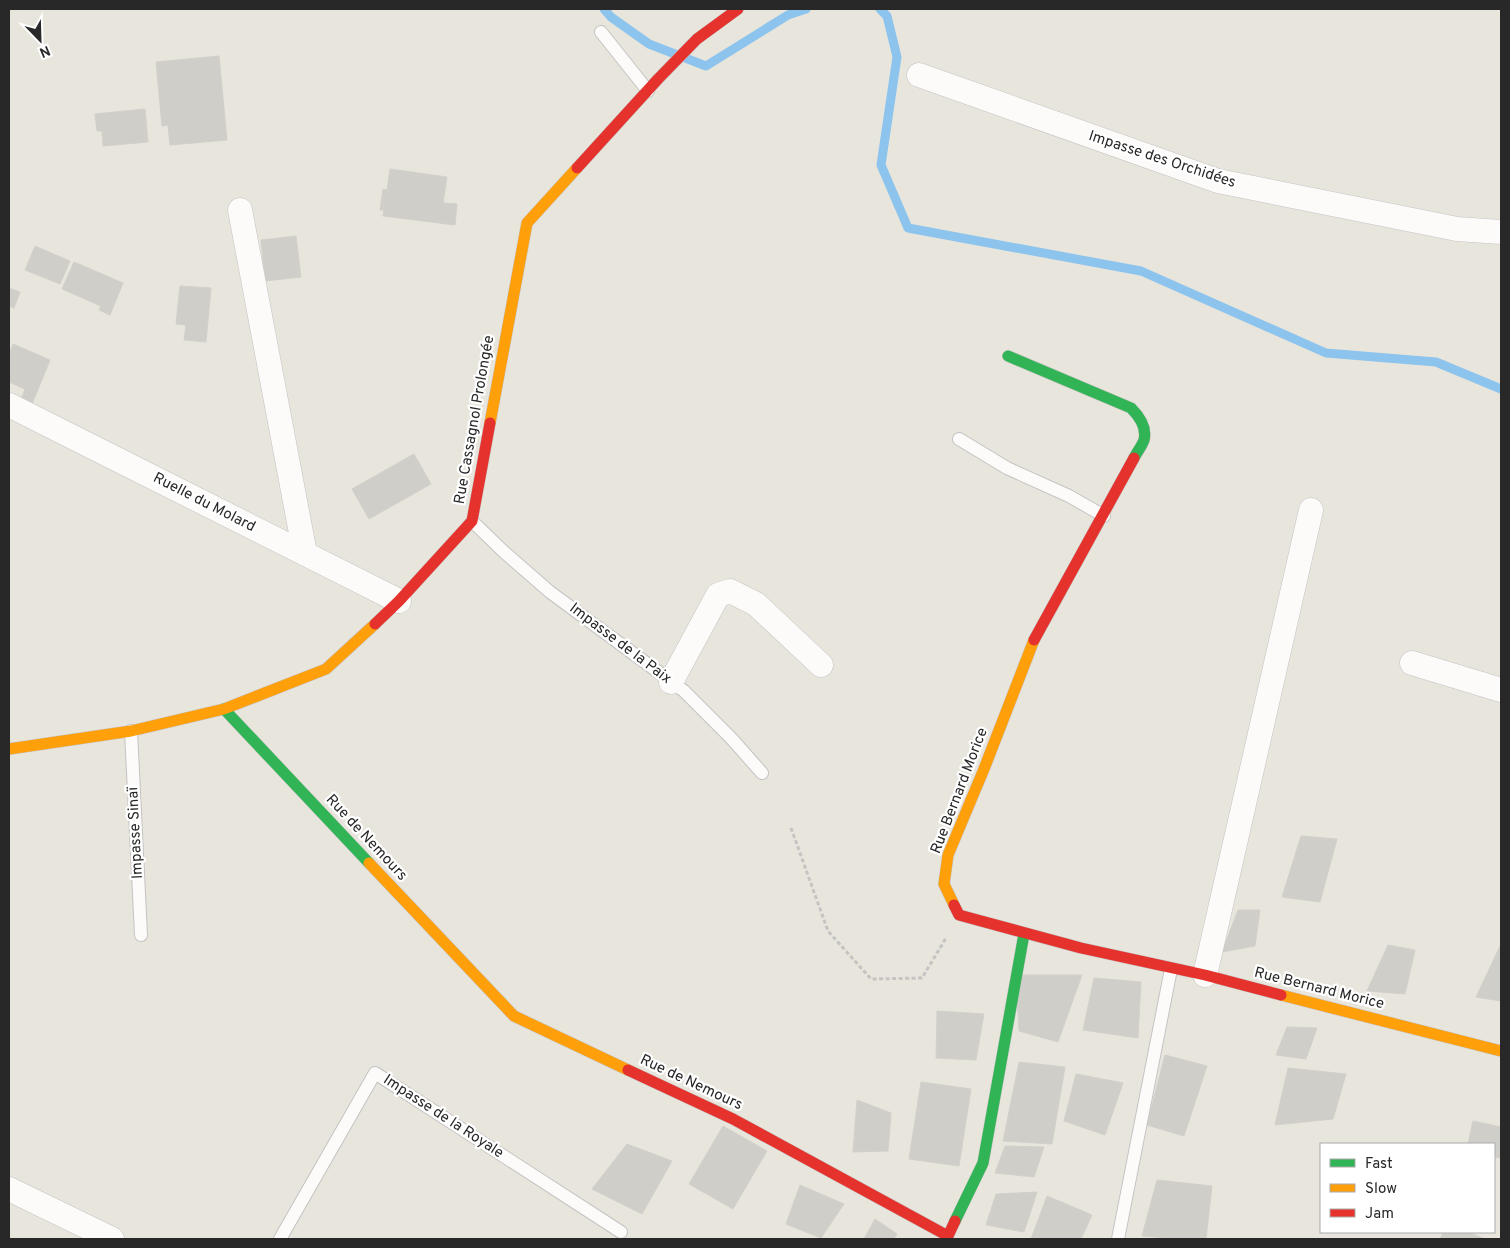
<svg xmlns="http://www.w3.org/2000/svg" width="1510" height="1248" font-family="Overpass,sans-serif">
<rect width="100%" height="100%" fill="#e8e5dd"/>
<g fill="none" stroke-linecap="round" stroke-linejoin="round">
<path stroke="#8dc4ed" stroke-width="9" d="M604,9L611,17L649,44L706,66L788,15L806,9
M880,9L887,16L897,57L881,165L908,228L1141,271L1326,353L1436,362L1501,389"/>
</g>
<path fill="#d0cec9" stroke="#d3d0ca" d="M219,56L227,140L170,145L168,125L162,126L156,62Z
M145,109L148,142L103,146L102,131H97L95,114Z
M390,169L447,177L443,203L457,204L455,225L383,216L384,210H380L383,189L387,190Z
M296,236L301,277L265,281L261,240Z
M35,246L70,261L60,284L25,270Z
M74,262L123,283L110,315L99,310L101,306L62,289Z
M180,286L211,288L206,342L184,340L186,325L176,324Z
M9,288L20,292L14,308L9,306Z
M13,344L50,360L32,404L21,399L25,389L9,382V354Z
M414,454L431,484L369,519L352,489Z
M1301,836L1337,839L1320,902L1282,897Z
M1238,910H1260L1255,946L1222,952Z
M1501,944V1001L1476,997Z
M1388,945L1415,950L1405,994L1367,991Z
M1016,975H1082L1058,1042L1019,1031Z
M1094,978L1141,982L1138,1038L1083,1030Z
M937,1011L984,1014L976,1060L936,1058Z
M1287,1027L1317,1028L1306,1059L1276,1055Z
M1165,1055L1207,1066L1184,1136L1147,1125Z
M1019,1062L1065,1067L1052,1144L1003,1141Z
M1288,1068L1346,1074L1333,1119L1275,1125Z
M1076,1074L1123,1083L1105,1135L1064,1121Z
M921,1082L971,1089L959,1166L909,1159Z
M857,1100L891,1113L888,1151L853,1152Z
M1473,1121L1501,1127V1158L1494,1157V1144H1468Z
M723,1126L767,1151L733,1209L689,1184Z
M627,1144L672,1161L642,1214L592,1189Z
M1005,1146L1044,1147L1034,1177L995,1173Z
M1157,1180L1212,1186L1206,1239H1181L1142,1236Z
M800,1185L844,1204L821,1238L786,1224Z
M1037,1192L1024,1232L986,1225L996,1194Z
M1047,1196L1092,1215L1081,1239H1031Z
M875,1219L897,1234L894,1239H864Z
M1443,1232H1468L1485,1239H1440Z"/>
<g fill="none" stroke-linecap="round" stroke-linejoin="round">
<defs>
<path id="lane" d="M601,32L648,91
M959,439L1007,468L1069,496L1104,516
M472,521L504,552L550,592L684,691L731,738L762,773
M131,731L141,935
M280,1239L375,1073L621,1232
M1118,1239L1171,969"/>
<path id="street" d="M919,75L1218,181L1457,229L1501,232
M240,210L305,554
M9,405L399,601
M1412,663L1501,690
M671,682L718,595L730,591L756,604L821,665
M1205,975L1311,510
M9,1189L112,1239"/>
<path id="fast" d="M1008,356L1131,408C1139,416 1147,428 1144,440C1142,446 1137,452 1134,458
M224,709L369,863
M955,1221L983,1163L1024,934"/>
<path id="slow" d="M490,423L527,223L577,168
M9,749L131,731L224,709L326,669L375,624
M369,863L514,1016L628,1070
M954,905L944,884L948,855L984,769L1034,640
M1281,995L1501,1051"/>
<path id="jam" d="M577,168L658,79L697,39L738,9
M375,624L399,601L472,521L490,423
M1034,640L1134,458
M954,905L959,915L1081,948L1205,975L1281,995
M628,1070L733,1119L948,1236L955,1221"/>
</defs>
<use href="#lane" stroke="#c4c3c3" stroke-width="14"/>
<use href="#street" stroke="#c4c3c3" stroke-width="25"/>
<use href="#fast" stroke="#c4c3c3" stroke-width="12"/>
<use href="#slow" stroke="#c4c3c3" stroke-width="12"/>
<use href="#jam" stroke="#c4c3c3" stroke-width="12"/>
<path stroke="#c5c4c3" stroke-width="3" stroke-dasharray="4 2.5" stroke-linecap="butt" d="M791,828L828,931L871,979L922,978L946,938"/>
<use href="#lane" stroke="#fcfbfa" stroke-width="12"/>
<use href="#street" stroke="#fcfbfa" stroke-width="24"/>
<use href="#fast" stroke="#30b455" stroke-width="11"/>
<use href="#slow" stroke="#ff9f0a" stroke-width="11"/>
<use href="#jam" stroke="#e5322d" stroke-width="11"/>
</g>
<g text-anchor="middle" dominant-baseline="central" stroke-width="4.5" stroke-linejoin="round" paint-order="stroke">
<g font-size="15" fill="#282828" stroke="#fff">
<text transform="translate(1162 160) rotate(18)">Impasse des Orchidées</text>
<text transform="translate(475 420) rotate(-80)">Rue Cassagnol Prolongée</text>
<text transform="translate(204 503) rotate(27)">Ruelle du Molard</text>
<text transform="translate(620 644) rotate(37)">Impasse de la Paix</text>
<text transform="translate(960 791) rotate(-69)">Rue Bernard Morice</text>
<text transform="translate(136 833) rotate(-93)">Impasse Sinaï</text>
<text transform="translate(366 838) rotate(47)">Rue de Nemours</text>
<text transform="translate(1319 989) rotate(14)">Rue Bernard Morice</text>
<text transform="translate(691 1083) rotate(25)">Rue de Nemours</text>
<text transform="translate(443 1117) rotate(33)">Impasse de la Royale</text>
</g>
</g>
<rect width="1510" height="1248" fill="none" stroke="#282828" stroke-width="20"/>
<rect x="1320" y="1143" width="175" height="90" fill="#ffffff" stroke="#a9a9a9"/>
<rect x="1330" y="1159" width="25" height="8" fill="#30b455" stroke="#a9a9a9"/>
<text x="1365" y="1168" font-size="15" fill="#282828">Fast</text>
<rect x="1330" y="1184" width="25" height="8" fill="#ff9f0a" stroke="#a9a9a9"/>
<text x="1365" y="1193" font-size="15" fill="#282828">Slow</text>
<rect x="1330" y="1209" width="25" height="8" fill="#e5322d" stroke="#a9a9a9"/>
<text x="1365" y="1218" font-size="15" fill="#282828">Jam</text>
<g transform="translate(40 40) rotate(157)" stroke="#ffffff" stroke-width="4" paint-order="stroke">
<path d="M0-4L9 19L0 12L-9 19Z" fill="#282828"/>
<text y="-8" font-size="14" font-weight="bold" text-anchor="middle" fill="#282828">N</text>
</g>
</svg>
